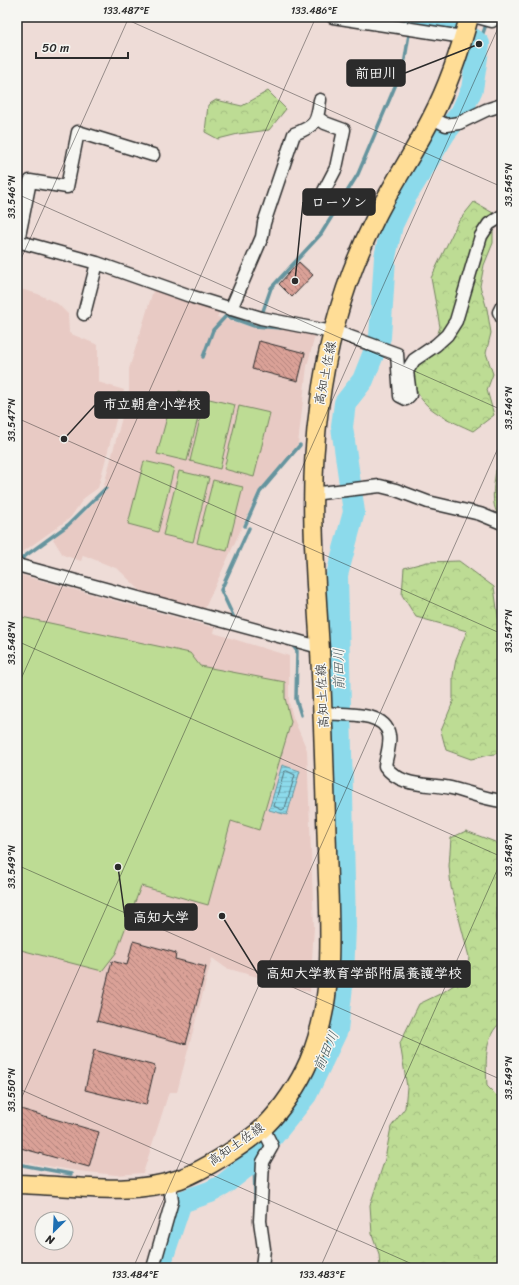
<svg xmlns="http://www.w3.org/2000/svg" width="519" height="1285" font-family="Sriracha,'Klee One',sans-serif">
<defs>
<pattern id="forest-crowns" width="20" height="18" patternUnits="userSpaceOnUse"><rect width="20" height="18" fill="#bddc94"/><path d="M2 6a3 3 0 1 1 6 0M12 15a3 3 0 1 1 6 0" fill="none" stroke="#a3bd80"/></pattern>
<pattern id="water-rules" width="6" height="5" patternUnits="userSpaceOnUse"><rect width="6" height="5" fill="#8cdaeb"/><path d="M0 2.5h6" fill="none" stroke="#79bbca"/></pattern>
<pattern id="building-back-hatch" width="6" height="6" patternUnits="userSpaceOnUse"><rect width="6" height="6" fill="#daa197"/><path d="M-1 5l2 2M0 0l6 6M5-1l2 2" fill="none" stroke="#b1837b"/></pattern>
</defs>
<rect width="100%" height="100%" fill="#eedcd7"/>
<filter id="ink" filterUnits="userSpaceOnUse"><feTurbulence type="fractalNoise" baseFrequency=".025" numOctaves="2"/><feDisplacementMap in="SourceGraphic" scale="8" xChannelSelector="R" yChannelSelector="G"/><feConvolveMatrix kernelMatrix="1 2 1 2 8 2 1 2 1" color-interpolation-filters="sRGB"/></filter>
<g filter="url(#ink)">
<path fill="#e8cac4" d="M17,288L38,294L58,304L68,314L69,333L98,345V382L124,390L98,488L84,498L70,518L17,556Z
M159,289L220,311L217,317L259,329L261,327L286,330L297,327L316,332L307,366L298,444L258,492L205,608L202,609L144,594L118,569L83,555L81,561L63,555L53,539L86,511L106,490L103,489L129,391V369L153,291Z
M17,574L215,628L214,633L289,656V702L293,717L307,750L314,927L310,992L226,968L212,958L177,1092H169L143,1173L116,1175L78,1171L17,1161Z"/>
<path fill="url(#forest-crowns)" stroke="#748460" d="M268,91L286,109L269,130L238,134L218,139L205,132L208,105L216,100L242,106Z
M474,202L493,213V243L484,265L480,286L487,309L491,333L486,353L493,374L487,390L494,415L473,431C452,421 417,409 414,381C413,374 416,364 416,356L435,342L440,327L431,278L458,222Z
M496,470H502V519C489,508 494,485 496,470Z
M459,561L494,587L502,645V749L499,753L471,759L446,750L441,731L453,702V676L456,659L467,631L416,617L402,595L404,568L427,562Z
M466,831L495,842L502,847V903L496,907L497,924L502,927V1022C483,1034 486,1066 487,1086L502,1101V1268H380L379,1254L372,1234L370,1205L385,1159L391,1127L405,1108L407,1087L400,1043L419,1004L442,993L467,976L469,957L451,887L449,866L451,838Z"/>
<path fill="#bddc94" stroke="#748460" d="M179,391L203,398L187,461L157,454L172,399Z
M205,398L235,405L220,469L190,461Z
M239,406L270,413L254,477L224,469Z
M144,461L174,468L158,532L128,524Z
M179,471L209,478L193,542L163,535Z
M213,480L243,487L227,551L197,543Z
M17,616L190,653L200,666L285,682V698L291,722L259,830L231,821L208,905L141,886L116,953L102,971L17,949Z"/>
<path fill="url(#water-rules)" stroke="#65949e" d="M282,765L300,771L287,815L269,810Z"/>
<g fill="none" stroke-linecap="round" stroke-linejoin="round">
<path stroke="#527178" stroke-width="1" d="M287,771L295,775L285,808L282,810L274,806L284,772Z"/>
<path stroke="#65949e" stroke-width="3.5" d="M479,44L487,22
M263,311L271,288L321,234L358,174L404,65L409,34
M203,357L213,330L226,316L254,326L281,328
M245,526L260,492L300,445
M21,559L68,525L106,488
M238,619L234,618L221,590L249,528
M292,645L297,651L296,699L301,715
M254,1160L256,1231
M17,1164L71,1174"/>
<path stroke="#8cdaeb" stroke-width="22" d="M405,17L421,25L458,30
M159,1268L181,1202L210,1192L223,1185L246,1167L254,1160L306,1095L337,1030L343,977L345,926L337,575L354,512L342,427L345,403L363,380L380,337L385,257L392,225L406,196L445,133L461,113L472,89L479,44L473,39"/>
</g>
<path fill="url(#building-back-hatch)" stroke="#2b2b2b" d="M299,262L313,275L292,297L279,284Z
M259,341L305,353L298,381L252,369Z
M133,941L176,953L175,959L206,967L186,1044L97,1021L112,961L127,965Z
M94,1050L155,1066L146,1105L85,1090Z
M17,1108L99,1132L89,1167L17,1147Z"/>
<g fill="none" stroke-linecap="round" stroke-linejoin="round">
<defs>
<path id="minor" d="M333,17L463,37
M477,17L492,21
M318,118L325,123L344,130L336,168L324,191
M432,118L446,125L459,123L486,110L502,105
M17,241L97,263L193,297L261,318L342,334L397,354L400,396L406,399L410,395L407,371L414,360L436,345L447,335L456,321L481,236L489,224L502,216
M18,241L30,181L67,187L78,132L153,155
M502,306L499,312L502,318
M231,309L262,237L264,223L294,134C316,126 317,122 320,100
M84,314L97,263
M312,494L380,486L396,490L428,502L480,514L502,523
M17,565L319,647
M323,713C342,715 385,710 389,735C391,744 386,757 385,766C401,788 428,783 451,788C468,792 484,799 502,801
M153,1268L172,1201L169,1182
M262,1268L264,1249L260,1221L263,1162L272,1146L263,1128"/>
<path id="primary" d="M17,1184C70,1185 129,1197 180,1179C204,1170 246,1144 265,1126C282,1109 299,1084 309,1061C337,995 329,920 327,850C325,783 323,717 320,650C315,569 308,488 319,408C327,342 346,276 376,217C393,183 415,151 432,117C448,86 460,51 469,17"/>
</defs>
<use href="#minor" stroke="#2b2b2b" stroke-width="15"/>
<use href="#primary" stroke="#2b2b2b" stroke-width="21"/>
<use href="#minor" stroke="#f6f6f2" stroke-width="12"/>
<use href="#primary" stroke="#ffdd96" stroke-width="18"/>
</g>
</g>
<path fill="none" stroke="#2b2b2b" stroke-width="1" stroke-opacity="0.45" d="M121,17L502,187M17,194L502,410M17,268L129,17M17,418L502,634M17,641L502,857M17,688L316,17M17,865L502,1080M17,1088L421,1268M17,1108L502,19M133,1268L502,439M320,1268L502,859"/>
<g text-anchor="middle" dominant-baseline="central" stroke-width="3" stroke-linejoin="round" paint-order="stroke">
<g font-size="13" fill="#2b2b2b" stroke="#f6f6f2">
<text transform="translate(325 373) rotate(-79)">高知土佐線</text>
<text transform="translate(322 696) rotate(-93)">高知土佐線</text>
<text transform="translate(236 1144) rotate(-35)">高知土佐線</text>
</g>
<g font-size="14" font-style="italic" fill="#43575b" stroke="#f6f6f2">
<text transform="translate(339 669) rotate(-91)">前田川</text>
<text transform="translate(326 1051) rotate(-66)">前田川</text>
</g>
</g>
<path fill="none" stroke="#2b2b2b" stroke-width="1.5" d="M479 44L405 73M295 281L303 202M64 439L95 405M118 867L125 917M222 916L258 974"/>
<g fill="#2b2b2b" stroke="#f6f6f2" stroke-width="1.5">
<circle cx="479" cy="44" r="4"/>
<circle cx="295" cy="281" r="4"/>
<circle cx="64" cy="439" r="4"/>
<circle cx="118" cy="867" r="4"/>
<circle cx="222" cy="916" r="4"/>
</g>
<g fill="#2b2b2b" stroke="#2b2b2b" stroke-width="1.5">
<rect x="347" y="60" width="58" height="26" rx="4"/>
<rect x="303" y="189" width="72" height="26" rx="4"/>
<rect x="95" y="392" width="114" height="26" rx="4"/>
<rect x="125" y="904" width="72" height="26" rx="4"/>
<rect x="258" y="961" width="212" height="26" rx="4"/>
</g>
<g font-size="14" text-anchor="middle" font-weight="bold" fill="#fff">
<text x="376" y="78">前田川</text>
<text x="339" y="207">ローソン</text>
<text x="152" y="409">市立朝倉小学校</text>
<text x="161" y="922">高知大学</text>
<text x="364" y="978">高知大学教育学部附属養護学校</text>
</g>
<rect width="519" height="1285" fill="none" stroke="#f6f6f2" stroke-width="44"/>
<g transform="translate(54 1231) rotate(204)"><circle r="19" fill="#f6f6f2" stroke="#a5a5a2"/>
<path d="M0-3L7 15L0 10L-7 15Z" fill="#1f6fb2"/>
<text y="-6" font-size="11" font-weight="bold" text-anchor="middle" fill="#2b2b2b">N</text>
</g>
<path d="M36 52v6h92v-6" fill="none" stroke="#2b2b2b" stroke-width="2"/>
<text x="42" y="52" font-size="12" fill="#2b2b2b" stroke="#f6f6f2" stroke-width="3" paint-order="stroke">50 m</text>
<rect x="22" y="22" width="475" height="1241" fill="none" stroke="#2b2b2b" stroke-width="1.5"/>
<g font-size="10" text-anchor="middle" fill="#2b2b2b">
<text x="126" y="14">133.487°E</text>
<text x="314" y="14">133.486°E</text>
<text transform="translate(508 185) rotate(-90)" y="4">33.545°N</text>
<text transform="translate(11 197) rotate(-90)" y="4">33.546°N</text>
<text transform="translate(508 408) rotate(-90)" y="4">33.546°N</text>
<text transform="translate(11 420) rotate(-90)" y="4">33.547°N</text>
<text transform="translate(508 631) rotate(-90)" y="4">33.547°N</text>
<text transform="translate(11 643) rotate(-90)" y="4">33.548°N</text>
<text transform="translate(508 855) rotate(-90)" y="4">33.548°N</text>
<text transform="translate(11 867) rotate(-90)" y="4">33.549°N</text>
<text transform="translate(508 1078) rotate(-90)" y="4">33.549°N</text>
<text transform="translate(11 1090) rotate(-90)" y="4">33.550°N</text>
<text x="135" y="1278">133.484°E</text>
<text x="322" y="1278">133.483°E</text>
</g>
</svg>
